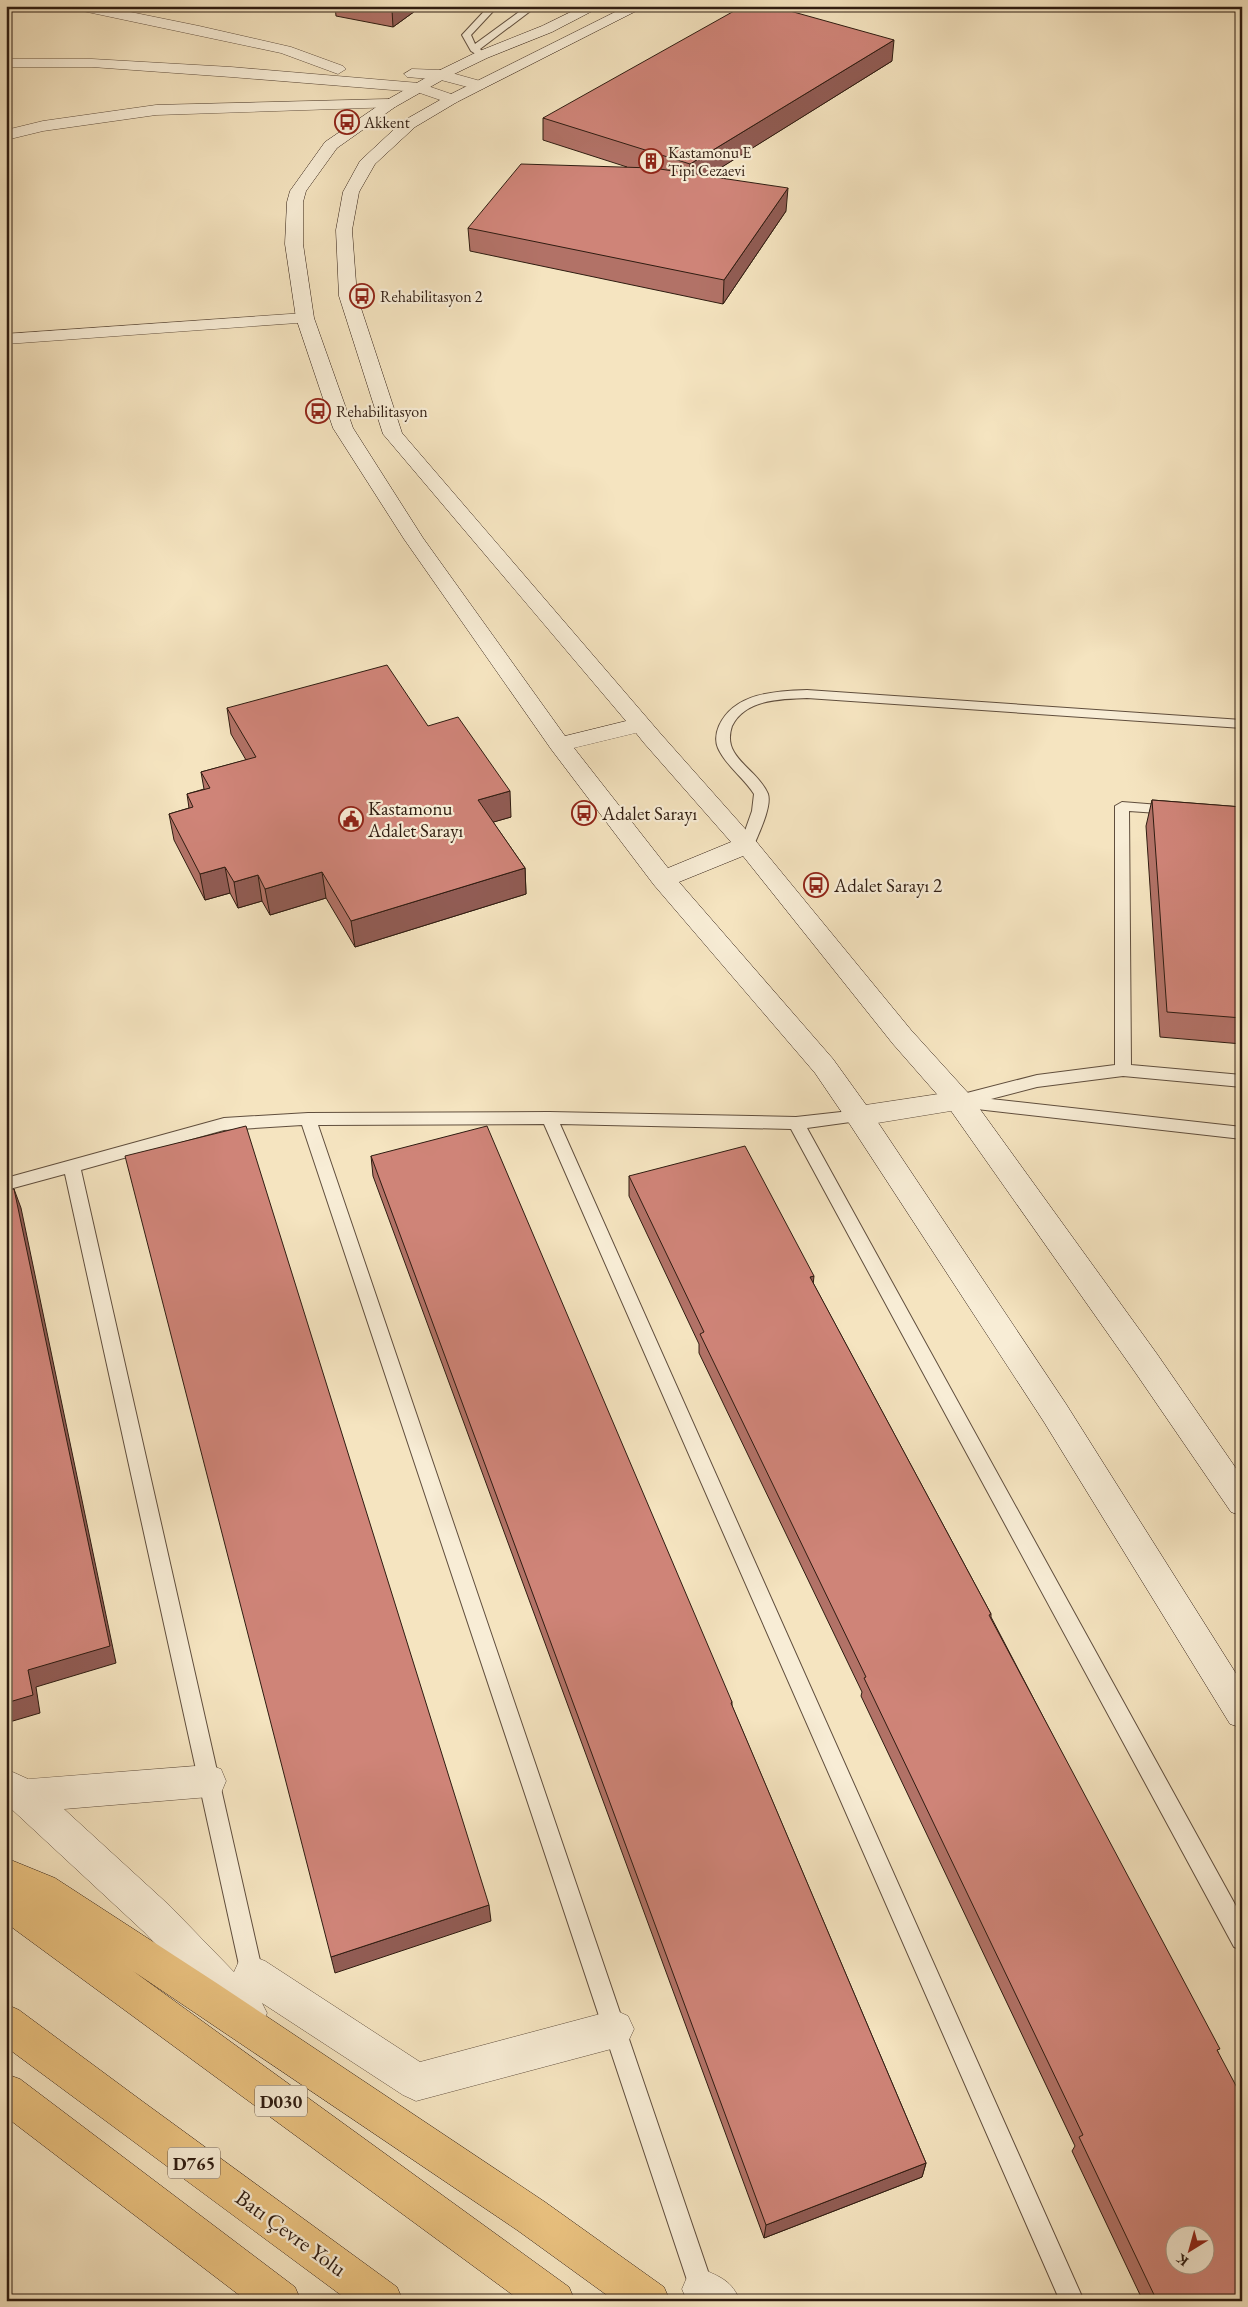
<svg xmlns="http://www.w3.org/2000/svg" width="1248" height="2307" font-family="'EB Garamond',serif">
<rect width="100%" height="100%" fill="#f5e4c0"/>
<filter id="stains"><feTurbulence type="fractalNoise" baseFrequency=".004" numOctaves="4"/><feColorMatrix values="0 0 0 0 .2 0 0 0 0 .09 0 0 0 0 .02 0 0 0 .5 -.17"/></filter>
<radialGradient id="worn" r=".72"><stop offset=".6" stop-color="#630" stop-opacity="0"/><stop offset="1" stop-color="#630" stop-opacity=".3"/></radialGradient>
<g fill="none" stroke-linecap="round" stroke-linejoin="round">
<defs>
<path id="service" d="M489,6H498L471,35L475,44L527,6H537L480,49L486,55L482,58L471,51L462,35Z
M807,690L1242,720V728L807,698C781,699 745,699 732,726C729,735 729,744 734,752C743,767 761,777 768,794C772,806 759,833 754,845L752,848H742L740,845L752,811L754,794C744,778 726,766 718,748C715,741 716,733 719,726C734,693 775,691 807,690Z
M1122,802L1172,806L1179,810L1172,814L1129,811L1131,1065L1242,1075V1087L1123,1076L1037,1087L991,1099L1242,1127V1139L959,1107L953,1105L951,1101L953,1097L959,1095L1037,1075L1115,1065V806Z
M859,1110L865,1112L867,1116L865,1120L807,1128L1242,1917V1950L1234,1947L791,1129L560,1124L1084,2301H1060L544,1124L318,1125L714,2289L710,2297L703,2301L694,2297L690,2289L302,1125L224,1130L81,1170L263,1974L260,1982L252,1985L244,1982L241,1974L65,1174L6,1190V1178L224,1118L308,1113L549,1112L796,1117Z"/>
<path id="minor" d="M71,6H101L199,26L291,47L343,66L346,69L338,74L281,53L78,10Z
M6,59H92L231,67L419,83L457,96L460,99L457,102L452,104L417,92L231,77L92,67H6Z
M412,69L441,70L484,82L487,85L484,88L479,90L441,80L407,77L404,74Z
M390,99L395,101L398,104L395,107L156,115L43,131L6,140V130L43,121L156,105Z
M305,313L311,314L314,318L311,322L6,344V334Z
M959,1091L969,1094L972,1101L969,1108L859,1126L849,1123L845,1116L849,1109L859,1106Z
M209,1765L221,1769L226,1781L221,1793L209,1797L64,1809L170,1906L234,1972L239,1961L252,1956L265,1961L420,2062L615,2010L628,2016L634,2029L628,2042L615,2048L416,2101L403,2095L262,2003L267,2013L261,2026L248,2032L235,2026L144,1932L6,1804V1769L28,1779Z
M702,2269C721,2277 732,2281 740,2301H687L682,2289L688,2275Z"/>
<path id="secondary" d="M583,6H602L552,32L487,58L446,78L395,107L337,148L306,191L303,202V244L314,318L353,428L423,538L565,736L626,721L383,434L339,296L336,230L343,192L360,161L403,121L447,96L627,6H646L457,102L415,127L375,164L359,192L352,230L357,296L402,433L660,733L755,840L911,1030L969,1094L1157,1354L1242,1477V1516L1231,1512L1135,1372L949,1108L893,1044L743,856L679,882L833,1059L869,1109L1066,1404L1242,1683V1728L1230,1724L1044,1422L849,1123L815,1073L654,885L551,749L404,539L333,428L296,318L285,244L287,202L290,191L325,142L385,101L436,72L477,52L542,26ZM636,733L644,743L731,842L668,868L574,748Z"/>
<path id="trunk" d="M6,1858L55,1878L215,1982L545,2202L664,2287L670,2301H615L517,2230L133,1971L569,2287L575,2301H521L6,1923Z
M6,2004L19,2010L142,2101L397,2287L403,2301H349L6,2047Z
M6,2074L20,2079L295,2287L301,2301H247L6,2117Z"/>
</defs>
<use href="#service" stroke="#604e3d" stroke-width="2"/>
<use href="#minor" stroke="#604e3d" stroke-width="1"/>
<use href="#secondary" stroke="#2f1c11" stroke-width="1"/>
<use href="#trunk" stroke="#2f1c11" stroke-width="1"/>
<use href="#service" fill="#f8edd6" fill-rule="evenodd"/>
<use href="#minor" fill="#f8edd6" fill-rule="evenodd"/>
<use href="#secondary" fill="#f8edd6" fill-rule="evenodd"/>
<use href="#trunk" fill="#eac280" fill-rule="evenodd"/>
</g>
<path fill="#b27267" stroke="#2f1c11" d="M335,6H422L393,27L336,16Z
M892,61L707,176L786,211L723,304L470,251L468,228L627,167L543,140V118Z
M227,708L428,726L511,817L493,822L525,868L526,894L355,947L326,898L270,915L262,901L238,908L230,893L205,900L174,840L169,814L189,808L187,794L204,789L201,772L246,760L231,734Z
M1152,800L1242,807V1044L1160,1037L1146,826Z
M371,1156L732,1702V1706L926,2163L922,2177L764,2238L373,1176Z
M629,1176L813,1283L991,1614V1617L1218,2052L1242,2301H1143L1072,2151L1075,2146L861,1696L862,1692L699,1353V1344L629,1196Z"/>
<path fill="#915c54" stroke="#2f1c11" d="M398,6H422L393,27L392,10Z
M894,40L892,61L690,187V164Z
M788,188L786,211L723,304L724,280Z
M510,791L511,817L480,826L478,800Z
M225,867L230,893L205,900L200,874Z
M525,868L526,894L355,947L351,921Z
M322,872L326,898L270,915L265,889Z
M258,875L262,901L238,908L234,882Z
M14,1189L21,1208L116,1663L36,1687L40,1713L6,1723V1703L28,1670Z
M814,1276L812,1295L810,1277Z
M489,1905L491,1921L335,1973L331,1957Z
M926,2163L922,2177L764,2238L766,2225Z"/>
<path fill="#cf8478" stroke="#2f1c11" fill-rule="evenodd" d="M371,6H398L392,10Z
M743,6H772L894,40L690,164L543,118Z
M521,164L653,168L788,188L724,280L468,228Z
M387,665L428,726L458,717L510,791L478,800L525,868L351,921L322,872L265,889L258,875L234,882L225,867L200,874L169,814L193,807L187,794L210,788L201,772L256,757L227,708Z
M1152,800L1242,807V1018L1167,1012Z
M246,1126L489,1905L331,1957L125,1156Z
M487,1126L732,1702L731,1703L926,2163L766,2225L371,1156Z
M745,1146L814,1276L810,1277L991,1614L989,1615L1220,2049L1217,2050L1242,2097V2301H1157L1079,2137L1083,2135L864,1678L866,1677L700,1334L704,1332L629,1176ZM1176,2234H1206V2264H1176Z
M14,1189L110,1646L28,1670L33,1695L6,1703V1190Z"/>
<defs>
<symbol id="bus-ring" viewBox="-11 -11 22 22"><circle r="9.5" fill="#f8edd6" stroke="#8f2418" stroke-width="1.5"/><path d="M-5-6H5V4H4V6H2V4H-2V6H-4V4H-5ZM-3.5-4V0h7V-4ZM-3.5 1.2v1.5H-2V1.2ZM2 1.2v1.5H3.5V1.2Z" fill="#8f2418"/></symbol>
<symbol id="building-ring" viewBox="-11 -11 22 22"><circle r="9.5" fill="#f8edd6" stroke="#8f2418" stroke-width="1.5"/><path d="M-4-6H4V6H1V3H-1V6H-4ZM-2.5-4.3h1.7v1.8h-1.7ZM.8-4.3h1.7v1.8H.8ZM-2.5-1h1.7V.8h-1.7ZM.8-1h1.7V.8H.8Z" fill="#8f2418"/></symbol>
<symbol id="civic-ring" viewBox="-11 -11 22 22"><circle r="9.5" fill="#f8edd6" stroke="#8f2418" stroke-width="1.5"/><path d="M-.6-6.5H3V-4.5H.6V-3L4-1V1h2V6H-6V1h2V-1L-.6-3ZM-1.2 2.5V6h2.4V2.5Z" fill="#8f2418"/></symbol>
</defs>
<g fill-rule="evenodd">
<use href="#bus-ring" x="333" y="108" width="28" height="28"/>
<use href="#building-ring" x="637" y="147" width="28" height="28"/>
<use href="#bus-ring" x="348" y="282" width="28" height="28"/>
<use href="#bus-ring" x="304" y="397" width="28" height="28"/>
<use href="#bus-ring" x="570" y="799" width="28" height="28"/>
<use href="#civic-ring" x="337" y="805" width="28" height="28"/>
<use href="#bus-ring" x="802" y="871" width="28" height="28"/>
</g>
<g text-anchor="middle" dominant-baseline="central" stroke-width="4.5" stroke-linejoin="round" paint-order="stroke">
<g font-size="16" fill="#2f1c11" stroke="#f8edd6" text-anchor="start">
<text x="364" y="122">Akkent</text>
<text x="668" y="152">Kastamonu E<tspan x="668" dy="18">Tipi Cezaevi</tspan></text>
<text x="380" y="296">Rehabilitasyon 2</text>
<text x="336" y="411">Rehabilitasyon</text>
</g>
<g fill="#f8edd6" stroke="#6b5b4c" stroke-width="1">
<rect x="255" y="2085.5" width="52" height="31" rx="4"/>
<rect x="168" y="2147.5" width="52" height="31" rx="4"/>
</g>
<g font-size="18" font-weight="bold" fill="#2f1c11">
<text x="281" y="2101">D030</text>
<text x="194" y="2163">D765</text>
</g>
<g font-size="19" fill="#2f1c11" stroke="#f8edd6" text-anchor="start">
<text x="368" y="808">Kastamonu<tspan x="368" dy="22">Adalet Sarayı</tspan></text>
<text x="602" y="813">Adalet Sarayı</text>
<text x="834" y="885">Adalet Sarayı 2</text>
</g>
<g font-size="22" fill="#2f1c11" stroke="#f8edd6">
<text transform="translate(291 2233) rotate(36)">Batı Çevre Yolu</text>
</g>
</g>
<rect width="1248" height="2307" fill="none" stroke="#f5e4c0" stroke-width="25"/>
<rect x="8" y="8" width="1233" height="2292" fill="none" stroke="#2f1c11" stroke-width="2.5"/>
<rect x="12" y="12" width="1223" height="2282" fill="none" stroke="#2f1c11"/>
<g transform="translate(1190 2250) rotate(217)"><circle r="24" fill="#f8edd6" stroke="#a89987"/>
<path d="M0-4L9 19L0 12L-9 19Z" fill="#8f2418"/>
<text y="-8" font-size="14" font-weight="bold" text-anchor="middle" fill="#2f1c11">K</text>
</g>
<rect width="100%" height="100%" filter="url(#stains)"/>
<rect width="100%" height="100%" fill="url(#worn)"/>
</svg>
